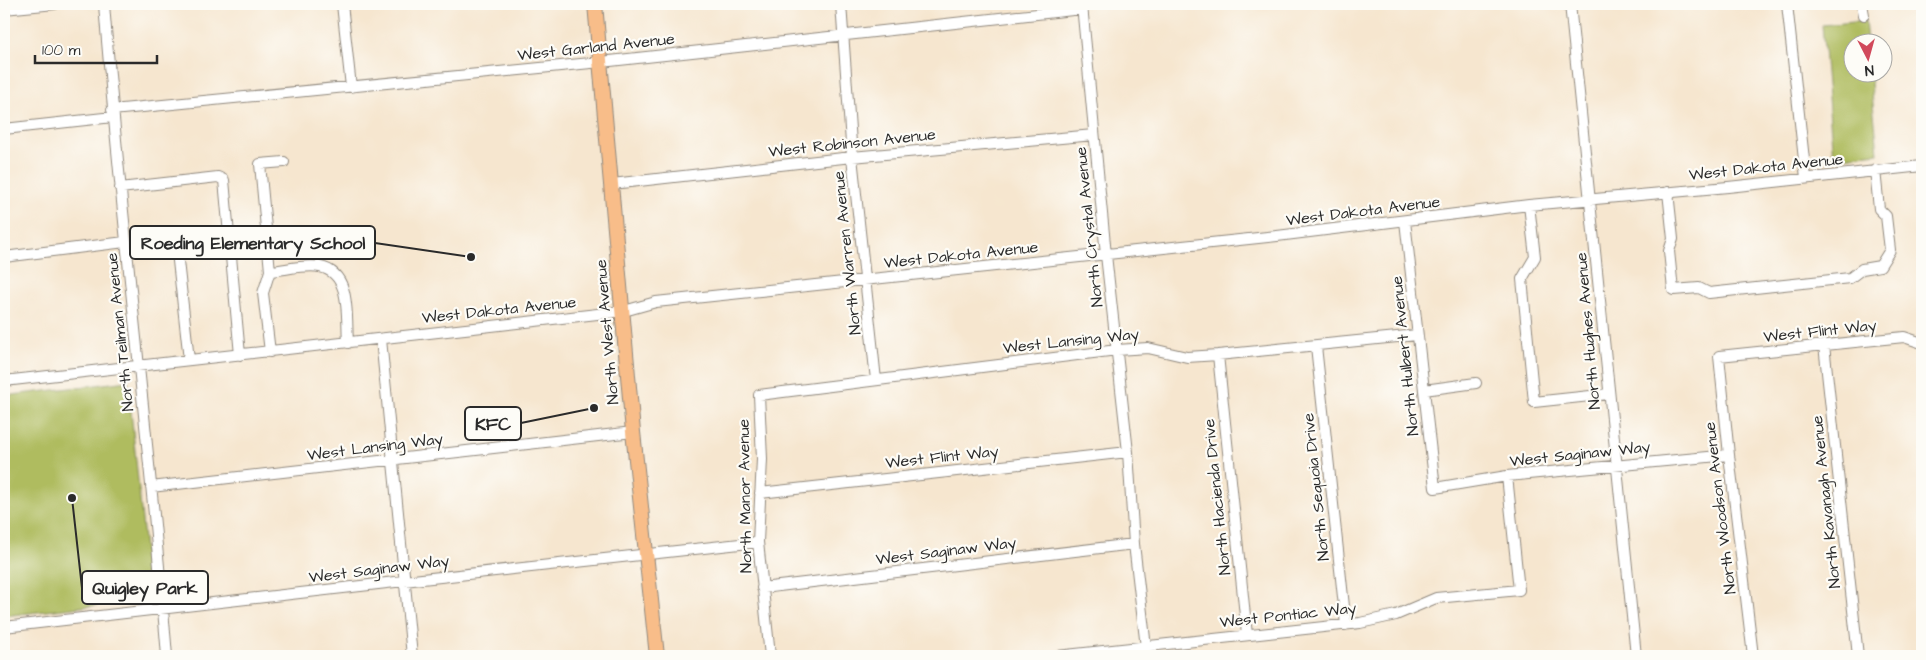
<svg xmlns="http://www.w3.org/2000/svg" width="1926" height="660" font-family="'Architects Daughter',sans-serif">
<rect width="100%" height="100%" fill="#fdfcf7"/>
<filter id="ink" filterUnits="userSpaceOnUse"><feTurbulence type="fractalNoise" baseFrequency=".02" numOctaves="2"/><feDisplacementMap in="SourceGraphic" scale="10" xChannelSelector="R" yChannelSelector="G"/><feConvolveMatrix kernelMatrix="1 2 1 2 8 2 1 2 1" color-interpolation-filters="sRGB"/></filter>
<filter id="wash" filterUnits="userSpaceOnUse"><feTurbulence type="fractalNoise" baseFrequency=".0096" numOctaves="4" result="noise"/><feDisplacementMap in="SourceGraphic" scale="20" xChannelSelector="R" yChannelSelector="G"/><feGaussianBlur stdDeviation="1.12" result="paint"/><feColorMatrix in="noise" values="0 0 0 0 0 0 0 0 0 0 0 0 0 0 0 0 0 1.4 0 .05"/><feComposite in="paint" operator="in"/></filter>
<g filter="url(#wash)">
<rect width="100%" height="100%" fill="#f6e6cf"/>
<path fill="#afbc5e" stroke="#6d7444" d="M1865,21L1867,42H1854V72L1870,73L1878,153L1833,158L1822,25Z
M128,381L150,599L4,616V396Z"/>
</g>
<g filter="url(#ink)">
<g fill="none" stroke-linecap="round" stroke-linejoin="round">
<defs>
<path id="minor" d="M104,4C121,222 149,438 167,656
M342,4L351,87
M841,4L852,157L876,380
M1570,4L1636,656
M1787,4L1806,178
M1862,4L1864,15
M1082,5L1106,255L1128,452L1134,544L1147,656
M4,9L55,4
M112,110L601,62L1082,9
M4,129L113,117
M612,184L852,157L1094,135
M120,188L218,177L224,180L240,355
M1668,192L1673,239L1669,251L1673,290L1699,288L1709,293L1850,278L1862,269L1880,266L1890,250L1886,216L1879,209L1875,170
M1529,205L1535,257L1522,279L1534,402L1609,394
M1405,221L1435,488L1507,476L1729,455
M176,243L189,360
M4,257L125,242
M270,271C285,270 304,264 320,267C352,273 346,317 348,343
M381,339L412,656
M1824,345L1858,656
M1316,346L1346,625
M270,352L263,293L270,271L260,164L284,162
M1218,355L1247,635
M4,381L624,311L656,302L1277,236L1529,205L1728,187L1922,166
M1424,390L1476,383
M151,487L633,432
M760,493L1128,452
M762,588L1134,544
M4,627L404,581L758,542
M770,656L758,542L762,459L759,395L1117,350L1148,348L1187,357L1218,355L1417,335
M1057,656L1360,623L1396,615L1436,598L1519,590L1507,476
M1753,656L1729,455L1719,356L1904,337L1922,343"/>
<path id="major" d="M595,4L633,432L657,656"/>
</defs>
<use href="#minor" stroke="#90887d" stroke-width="12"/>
<use href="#major" stroke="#90887d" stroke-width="16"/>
<use href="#minor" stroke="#fff" stroke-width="10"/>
<use href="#major" stroke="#f8bd89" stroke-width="14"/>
</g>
</g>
<g text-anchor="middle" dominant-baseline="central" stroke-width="4.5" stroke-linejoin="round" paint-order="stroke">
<g font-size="16" fill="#2b2b2b" stroke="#fdfcf7">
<text transform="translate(596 47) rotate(-6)">West Garland Avenue</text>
<text transform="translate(852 143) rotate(-6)">West Robinson Avenue</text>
<text transform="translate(1766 167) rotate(-6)">West Dakota Avenue</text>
<text transform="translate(1363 211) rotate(-7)">West Dakota Avenue</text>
<text transform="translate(1089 227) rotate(-96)">North Crystal Avenue</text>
<text transform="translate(847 253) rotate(-96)">North Warren Avenue</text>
<text transform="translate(961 255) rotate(-6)">West Dakota Avenue</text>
<text transform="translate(499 310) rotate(-6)">West Dakota Avenue</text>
<text transform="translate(1588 331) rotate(-95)">North Hughes Avenue</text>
<text transform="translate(1820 331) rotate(-6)">West Flint Way</text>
<text transform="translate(120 332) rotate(-96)">North Teilman Avenue</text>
<text transform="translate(607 332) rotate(-95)">North West Avenue</text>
<text transform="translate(1071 341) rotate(-6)">West Lansing Way</text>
<text transform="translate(1405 356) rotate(-96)">North Hulbert Avenue</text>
<text transform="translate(375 447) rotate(-7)">West Lansing Way</text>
<text transform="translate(1580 454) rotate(-6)">West Saginaw Way</text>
<text transform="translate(942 457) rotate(-6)">West Flint Way</text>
<text transform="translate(1316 487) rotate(-96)">North Sequoia Drive</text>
<text transform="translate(745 496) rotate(-91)">North Manor Avenue</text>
<text transform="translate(1217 497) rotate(-96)">North Hacienda Drive</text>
<text transform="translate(1826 502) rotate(-96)">North Kavanagh Avenue</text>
<text transform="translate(1720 508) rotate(-97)">North Woodson Avenue</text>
<text transform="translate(946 551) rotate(-7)">West Saginaw Way</text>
<text transform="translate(379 569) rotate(-7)">West Saginaw Way</text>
<text transform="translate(1288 615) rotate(-6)">West Pontiac Way</text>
</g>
</g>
<path fill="none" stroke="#2b2b2b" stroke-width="2" d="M471 257L375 243M594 408L521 423M72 498L82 588"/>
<g fill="#2b2b2b" stroke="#fdfcf7" stroke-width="2">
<circle cx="471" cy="257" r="5"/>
<circle cx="594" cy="408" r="5"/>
<circle cx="72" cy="498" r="5"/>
</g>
<g fill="#fdfcf7" stroke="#2b2b2b" stroke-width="2">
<rect x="130" y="226" width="245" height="33" rx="5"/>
<rect x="465" y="407" width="56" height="33" rx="5"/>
<rect x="82" y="571" width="126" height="33" rx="5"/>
</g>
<g font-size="18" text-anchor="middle" font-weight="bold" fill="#2b2b2b">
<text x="253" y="249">Roeding Elementary School</text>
<text x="493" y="430">KFC</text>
<text x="145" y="594">Quigley Park</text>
</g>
<rect width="1926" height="660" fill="none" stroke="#fdfcf7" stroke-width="20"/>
<g transform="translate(1868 58) rotate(174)"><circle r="24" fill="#fdfcf7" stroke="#a9a8a5"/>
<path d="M0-4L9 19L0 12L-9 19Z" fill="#d1495b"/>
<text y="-8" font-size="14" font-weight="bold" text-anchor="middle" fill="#2b2b2b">N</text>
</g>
<path d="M35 55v8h122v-8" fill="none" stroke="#2b2b2b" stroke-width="2.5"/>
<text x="42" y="55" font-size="15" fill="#2b2b2b" stroke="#fdfcf7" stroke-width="4" paint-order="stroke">100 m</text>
</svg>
